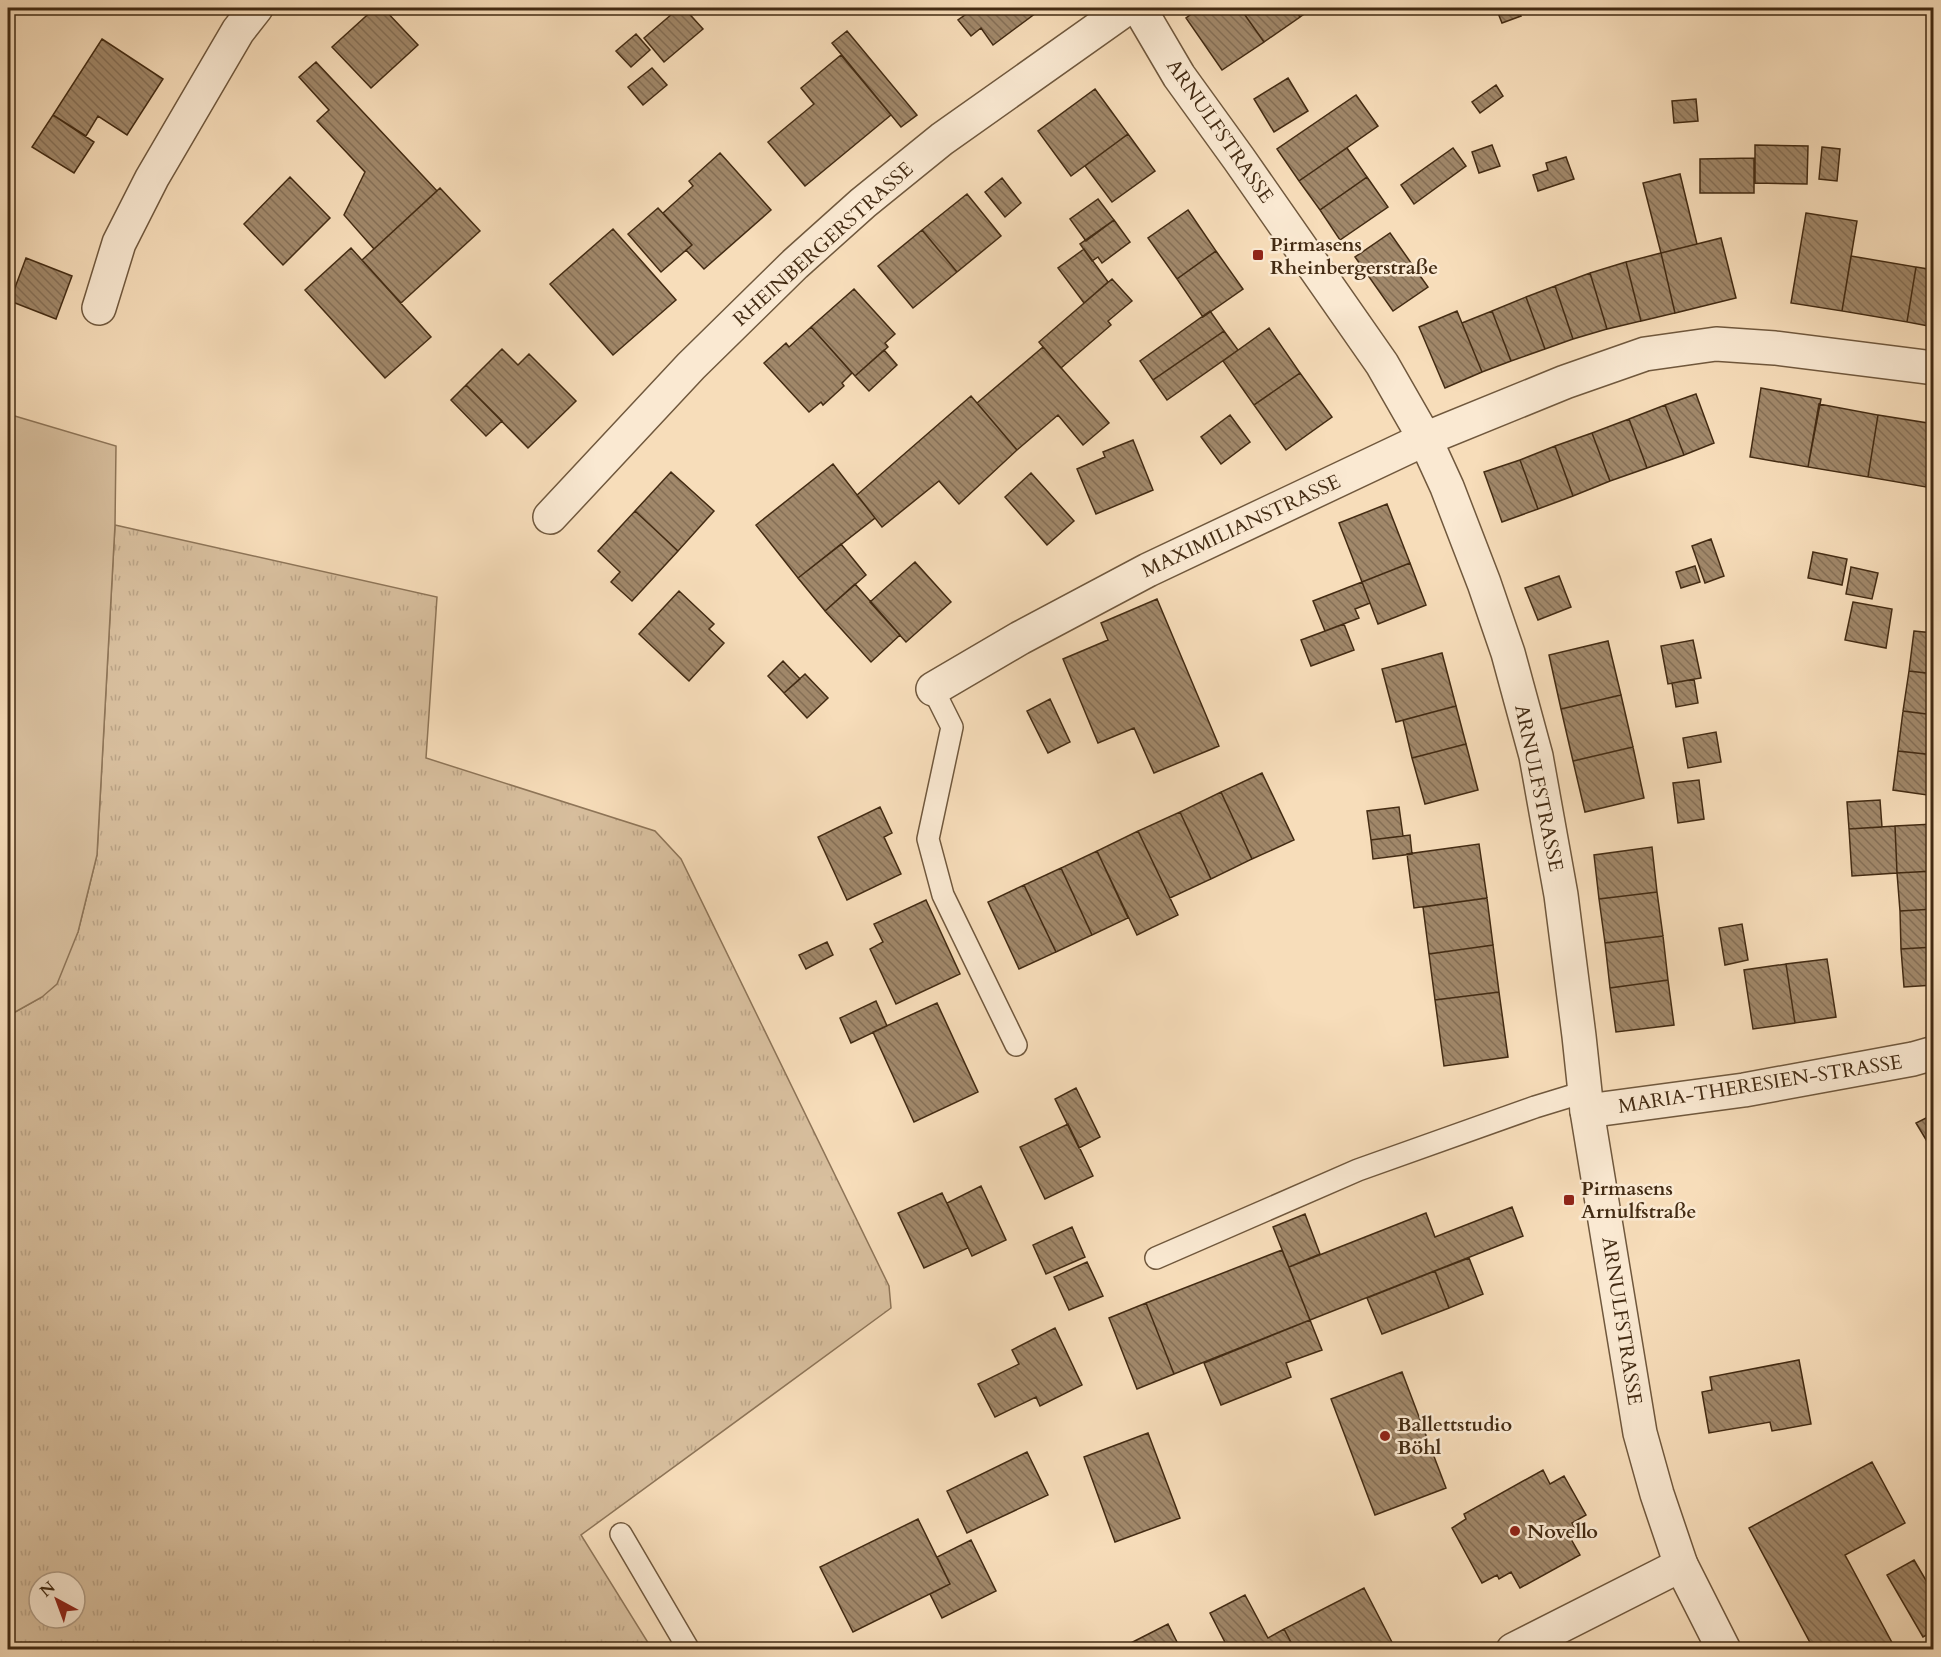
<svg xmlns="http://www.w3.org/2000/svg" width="1941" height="1657" font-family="Cardo,serif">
<defs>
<pattern id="grass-tufts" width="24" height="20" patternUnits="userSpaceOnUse" patternTransform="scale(1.5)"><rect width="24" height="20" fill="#d8bf9e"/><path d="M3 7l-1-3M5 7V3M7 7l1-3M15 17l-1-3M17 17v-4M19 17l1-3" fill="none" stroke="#bba487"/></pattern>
<pattern id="building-back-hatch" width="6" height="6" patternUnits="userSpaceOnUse" patternTransform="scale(1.5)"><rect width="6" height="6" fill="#a1886a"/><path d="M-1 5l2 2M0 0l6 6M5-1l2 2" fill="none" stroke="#856f56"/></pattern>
</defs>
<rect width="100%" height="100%" fill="#f7ddba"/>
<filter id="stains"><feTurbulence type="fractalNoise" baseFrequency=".00333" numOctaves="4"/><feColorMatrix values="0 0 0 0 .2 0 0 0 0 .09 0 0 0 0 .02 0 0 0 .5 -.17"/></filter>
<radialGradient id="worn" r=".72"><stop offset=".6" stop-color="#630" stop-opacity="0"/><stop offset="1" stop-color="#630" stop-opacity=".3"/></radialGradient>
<path fill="url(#grass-tufts)" stroke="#8e7558" stroke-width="1.5" fill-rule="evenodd" d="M115,525L437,597L426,758L655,831L681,859L889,1286L891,1308L581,1535L652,1649H8V1016L42,997L78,932L97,855ZM39,1582H75V1618H39Z"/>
<path fill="#d8bf9e" stroke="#8e7558" stroke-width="1.5" d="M8,414L116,446L115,525L97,855L78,932L57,984L42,997L8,1016Z"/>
<path fill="url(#building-back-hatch)" stroke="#432b13" stroke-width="1.5" d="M375,8H383L418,45L371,88L332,47Z
M679,8H684L703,29L664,62L644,38Z
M975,8H1037L1040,10L993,45L981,28L971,36L958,20Z
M1200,8H1240L1264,42L1222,70L1186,18Z
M1240,8H1294L1300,17L1264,42Z
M1294,8H1313L1300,17Z
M1496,8H1517L1521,16L1502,23Z
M847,31L917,115L901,127L832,43Z
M636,34L650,50L631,67L616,51Z
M102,39L163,79L127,135L98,116L86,136L53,115Z
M841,55L891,115L805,186L768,142L814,104L801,88Z
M316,62L437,191L374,249L344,215L365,172L317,121L329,110L299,77Z
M652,68L667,85L643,105L628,87Z
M1288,78L1308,111L1274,132L1254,99Z
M1496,85L1503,96L1480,113L1472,102Z
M1095,89L1128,134L1071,176L1038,131Z
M1356,95L1378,126L1299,181L1277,149Z
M1696,99L1698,121L1674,123L1672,101Z
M53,115L94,142L74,173L32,147Z
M1128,134L1155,171L1112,202L1085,166Z
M1492,145L1500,166L1479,173L1472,152Z
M1755,145L1808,146L1807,184L1755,183Z
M1822,147L1840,149L1837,181L1819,179Z
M1347,148L1367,177L1320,210L1299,181Z
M1453,148L1466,166L1414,204L1401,185Z
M720,153L771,210L704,269L686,250L692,245L663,213L693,186L689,181Z
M1566,157L1574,179L1538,191L1533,175L1548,170L1546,163Z
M1754,158V193H1700V159Z
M1680,174L1697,244L1661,253L1643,183Z
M290,177L330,218L283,265L244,224Z
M1367,177L1388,207L1340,240L1320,210Z
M1002,178L1021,203L1005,217L985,192Z
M440,188L480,231L401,303L362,260Z
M967,194L1001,236L957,272L922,230Z
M1098,199L1114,220L1086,241L1070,219Z
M658,208L692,245L661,272L628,234Z
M1188,210L1216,251L1177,279L1148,238Z
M1806,213L1857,221L1842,311L1791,303Z
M1114,220L1130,242L1102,263L1098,257L1092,261L1080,244Z
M613,229L676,300L613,355L550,284Z
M922,230L957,272L913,308L878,266Z
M1390,233L1428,287L1393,311L1355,257Z
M1721,238L1736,298L1675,313L1661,253Z
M351,248L431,337L385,378L305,290Z
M1084,249L1108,282L1084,303L1058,268Z
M1216,251L1243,289L1203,317L1177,279Z
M1661,253L1675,313L1641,321L1626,262Z
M1851,256L1916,267L1907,322L1842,311Z
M26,258L72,276L56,319L10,301Z
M1626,262L1641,321L1607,329L1590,273Z
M1916,267L1934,270V327L1907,322Z
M1590,273L1607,329L1573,339L1555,286Z
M1112,279L1132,301L1108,321L1111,325L1061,368L1039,342Z
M1555,286L1573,339L1545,349L1526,297Z
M854,289L895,334L885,343L888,347L855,376L811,327Z
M1526,297L1545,349L1511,361L1492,311Z
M1210,311L1224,331L1153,380L1140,361Z
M1457,311L1482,372L1445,388L1419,327Z
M1492,311L1511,361L1482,372L1462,323Z
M811,327L852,373L842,383L844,386L823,405L821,402L809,412L764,363L786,343L789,347Z
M1269,328L1300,373L1254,405L1223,361Z
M1224,331L1238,350L1167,400L1153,380Z
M1043,347L1109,423L1083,445L1058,415L1017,450L977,403Z
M502,349L518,365L529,354L576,401L528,448L466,385Z
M884,350L897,365L869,391L855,376Z
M1300,373L1332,417L1286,450L1254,405Z
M466,385L502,421L486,436L451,400Z
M1761,388L1821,399L1808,467L1750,457Z
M1696,394L1714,443L1684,455L1665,405Z
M971,396L1017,450L959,504L939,481L882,527L857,495Z
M1819,404L1878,415L1868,477L1808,467Z
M1665,405L1684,455L1647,468L1629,419Z
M1230,415L1250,442L1221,464L1201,437Z
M1878,415L1934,424V448L1926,487L1868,477Z
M1629,419L1647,468L1610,481L1592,433Z
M1592,433L1610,481L1573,496L1555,446Z
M1133,440L1153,490L1096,514L1077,469L1105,457L1103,452Z
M1555,446L1573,496L1538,509L1520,460Z
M1934,448V488L1926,487Z
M1520,460L1538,509L1502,522L1484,472Z
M833,464L875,518L798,578L756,525Z
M671,472L714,511L678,551L635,511Z
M1031,473L1074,521L1047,545L1005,497Z
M1387,504L1410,563L1362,582L1339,523Z
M635,511L678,551L632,601L611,582L620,572L598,551Z
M1711,539L1724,576L1705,583L1692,546Z
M841,544L866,575L825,611L798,578Z
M1813,552L1847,559L1842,585L1808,578Z
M915,562L951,602L906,642L870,602Z
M1410,563L1426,605L1378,624L1362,582Z
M1695,566L1700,582L1681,588L1676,572Z
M1851,567L1878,573L1872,599L1846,594Z
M1559,576L1571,607L1538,620L1525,588Z
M1362,582L1370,603L1355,609L1359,618L1325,631L1313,601Z
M855,584L900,635L871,662L825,611Z
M679,591L714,624L709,629L724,643L689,681L639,634Z
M1157,599L1219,746L1154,773L1134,728L1098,743L1063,659L1108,640L1101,623Z
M1853,602L1892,609L1886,648L1845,640Z
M1344,624L1354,650L1311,666L1301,640Z
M1914,631L1934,633V674L1909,671Z
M1693,640L1701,678L1668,684L1661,646Z
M1608,641L1621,695L1561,709L1549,655Z
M1442,653L1456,706L1396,722L1382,669Z
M783,661L800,679L784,693L768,676Z
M1909,671L1934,674V715L1903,711Z
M805,674L828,698L807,718L784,693Z
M1694,679L1698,703L1676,707L1672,683Z
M1621,695L1633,747L1573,761L1561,709Z
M1050,699L1070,742L1048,753L1027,711Z
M1456,706L1466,744L1412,758L1403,720Z
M1903,711L1934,715V755L1898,751Z
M1716,732L1721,762L1688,768L1683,738Z
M1466,744L1478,790L1425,804L1412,758Z
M1633,747L1644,798L1585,812L1573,761Z
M1898,751L1934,755V796L1893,790Z
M1262,773L1294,840L1252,859L1221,792Z
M1699,780L1704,819L1678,823L1673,783Z
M1221,792L1252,859L1211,879L1180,812Z
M1880,800L1882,827L1849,829L1847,802Z
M880,807L892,833L884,837L901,874L847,900L818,837Z
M1399,807L1403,836L1371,840L1367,811Z
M1180,812L1211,879L1170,898L1138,831Z
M1934,824V871L1897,873L1895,826Z
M1895,826L1897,873L1852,876L1849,829Z
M1138,831L1178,915L1137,935L1097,851Z
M1410,835L1412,854L1373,859L1371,840Z
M1479,844L1487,898L1414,908L1407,854Z
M1652,847L1657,892L1599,899L1594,855Z
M1097,851L1128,918L1092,935L1061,868Z
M1061,868L1092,935L1056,952L1024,885Z
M1934,871V909L1900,911L1897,873Z
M1024,885L1056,952L1019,969L988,902Z
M1657,892L1663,936L1605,943L1599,899Z
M1487,898L1493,945L1429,954L1423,907Z
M926,900L960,974L896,1004L870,949L883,942L874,924Z
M1934,909V947L1901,949L1900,911Z
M1742,924L1748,960L1725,965L1719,928Z
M1663,936L1668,980L1610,988L1605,943Z
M827,942L833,955L806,969L799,955Z
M1493,945L1499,992L1435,1000L1429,954Z
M1934,947V985L1904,987L1901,949Z
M1827,959L1836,1017L1795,1023L1786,964Z
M1786,964L1795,1023L1753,1029L1744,970Z
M1668,980L1674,1025L1616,1032L1610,988Z
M1499,992L1508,1057L1444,1066L1435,1000Z
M876,1001L887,1026L851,1043L840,1018Z
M937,1003L978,1092L914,1122L873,1032Z
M1076,1088L1100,1137L1079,1148L1055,1099Z
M1934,1114V1153L1916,1123Z
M1068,1124L1093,1176L1045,1199L1020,1147Z
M981,1186L1006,1240L972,1256L947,1203Z
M942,1193L968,1248L924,1268L898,1213Z
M1512,1207L1523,1236L1310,1320L1289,1267L1426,1213L1435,1237Z
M1305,1214L1320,1254L1289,1267L1273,1227Z
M1072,1227L1085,1257L1046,1274L1033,1245Z
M1282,1250L1310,1320L1174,1374L1146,1303Z
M1469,1258L1483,1294L1449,1308L1435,1271Z
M1087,1262L1103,1296L1069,1310L1054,1277Z
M1435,1271L1449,1308L1382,1334L1367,1298Z
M1146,1303L1174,1374L1137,1389L1109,1318Z
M1310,1320L1322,1350L1286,1363L1291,1377L1221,1405L1204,1363Z
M1055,1328L1082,1385L1040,1406L1036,1397L995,1417L978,1384L1019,1364L1012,1350Z
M1799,1360L1811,1424L1772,1431L1770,1422L1709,1433L1702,1392L1712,1390L1710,1377Z
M1402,1372L1446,1488L1375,1515L1331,1399Z
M1148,1433L1180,1518L1115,1542L1084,1457Z
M1027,1452L1048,1495L967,1533L947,1491Z
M1872,1462L1905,1523L1845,1555L1896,1650H1814L1749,1528Z
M1543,1470L1550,1484L1564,1476L1586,1515L1572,1523L1578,1535L1571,1539L1580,1555L1520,1588L1511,1572L1499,1579L1497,1575L1482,1583L1452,1528L1466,1519L1464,1514Z
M918,1519L950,1584L853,1632L820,1567Z
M971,1540L996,1591L942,1618L930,1594L950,1584L937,1557Z
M1914,1560L1934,1594V1631L1923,1637L1887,1575Z
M1364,1588L1396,1650H1295L1284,1629Z
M1245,1595L1268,1638L1284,1629L1295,1650H1229L1210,1613Z
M1168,1624L1181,1650H1117Z"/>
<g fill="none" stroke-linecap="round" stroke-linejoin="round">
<defs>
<path id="service" d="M933,689L952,727L928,839L943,895L1016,1045
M1156,1258L1358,1170L1535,1107L1584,1092
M621,1534L689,1650"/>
<path id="minor" d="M99,308L119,243L152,178L238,31L256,8
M550,517L691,366L795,264L863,203L942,139L1127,8
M933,689L1020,638L1148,570L1425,439L1565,382L1645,354L1716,344L1775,348L1934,368
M1587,1111L1744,1090L1913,1059L1934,1053
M1513,1650L1681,1565"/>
<path id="tertiary" d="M1139,8L1179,76L1239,159L1382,364L1425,439L1447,487L1484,583L1508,653L1536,756L1561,895L1579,1036L1587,1111L1640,1433L1657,1494L1681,1565L1724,1650"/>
</defs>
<use href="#service" stroke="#70583d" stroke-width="24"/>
<use href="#minor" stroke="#70583d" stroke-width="36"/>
<use href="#tertiary" stroke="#70583d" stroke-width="36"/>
<use href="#service" stroke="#fae9d2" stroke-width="21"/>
<use href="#minor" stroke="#fae9d2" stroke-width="33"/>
<use href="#tertiary" stroke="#fae9d2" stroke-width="33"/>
</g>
<g fill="#8f2418" stroke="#fae9d2" stroke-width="2">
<rect x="1252" y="249" width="12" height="12" rx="3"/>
<rect x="1563" y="1194" width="12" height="12" rx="3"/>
<circle cx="1385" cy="1436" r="6"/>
<circle cx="1515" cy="1531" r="6"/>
</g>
<g text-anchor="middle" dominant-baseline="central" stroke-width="5" stroke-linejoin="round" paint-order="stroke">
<g font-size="20" fill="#432b13" stroke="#fae9d2">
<text transform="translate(1220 131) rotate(55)">ARNULFSTRASSE</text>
<text transform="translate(823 244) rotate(-42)">RHEINBERGERSTRASSE</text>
<text transform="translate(1241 526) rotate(-25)">MAXIMILIANSTRASSE</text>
<text transform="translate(1539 788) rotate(78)">ARNULFSTRASSE</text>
<text transform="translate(1760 1084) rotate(-9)">MARIA-THERESIEN-STRASSE</text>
<text transform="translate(1622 1321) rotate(81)">ARNULFSTRASSE</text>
</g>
<g font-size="20" font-weight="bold" fill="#432b13" stroke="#fae9d2" text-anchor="start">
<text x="1270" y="244">Pirmasens<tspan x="1270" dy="23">Rheinbergerstraße</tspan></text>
<text x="1581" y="1188">Pirmasens<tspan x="1581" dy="23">Arnulfstraße</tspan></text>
<text x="1397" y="1424">Ballettstudio<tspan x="1397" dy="23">Böhl</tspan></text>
<text x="1527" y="1531">Novello</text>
</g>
</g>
<rect width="1941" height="1657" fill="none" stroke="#f7ddba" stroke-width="30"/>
<rect x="9" y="9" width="1923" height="1639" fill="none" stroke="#432b13" stroke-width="3"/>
<rect x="15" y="15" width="1911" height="1627" fill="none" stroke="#432b13" stroke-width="1.5"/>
<g transform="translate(57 1600) rotate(319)"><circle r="28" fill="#fae9d2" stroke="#b19d86" stroke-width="1.5"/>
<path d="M0-4.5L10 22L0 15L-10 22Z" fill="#8f2418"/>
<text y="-9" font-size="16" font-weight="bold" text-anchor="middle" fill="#432b13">N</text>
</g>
<rect width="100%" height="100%" filter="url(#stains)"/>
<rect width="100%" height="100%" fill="url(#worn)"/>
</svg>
